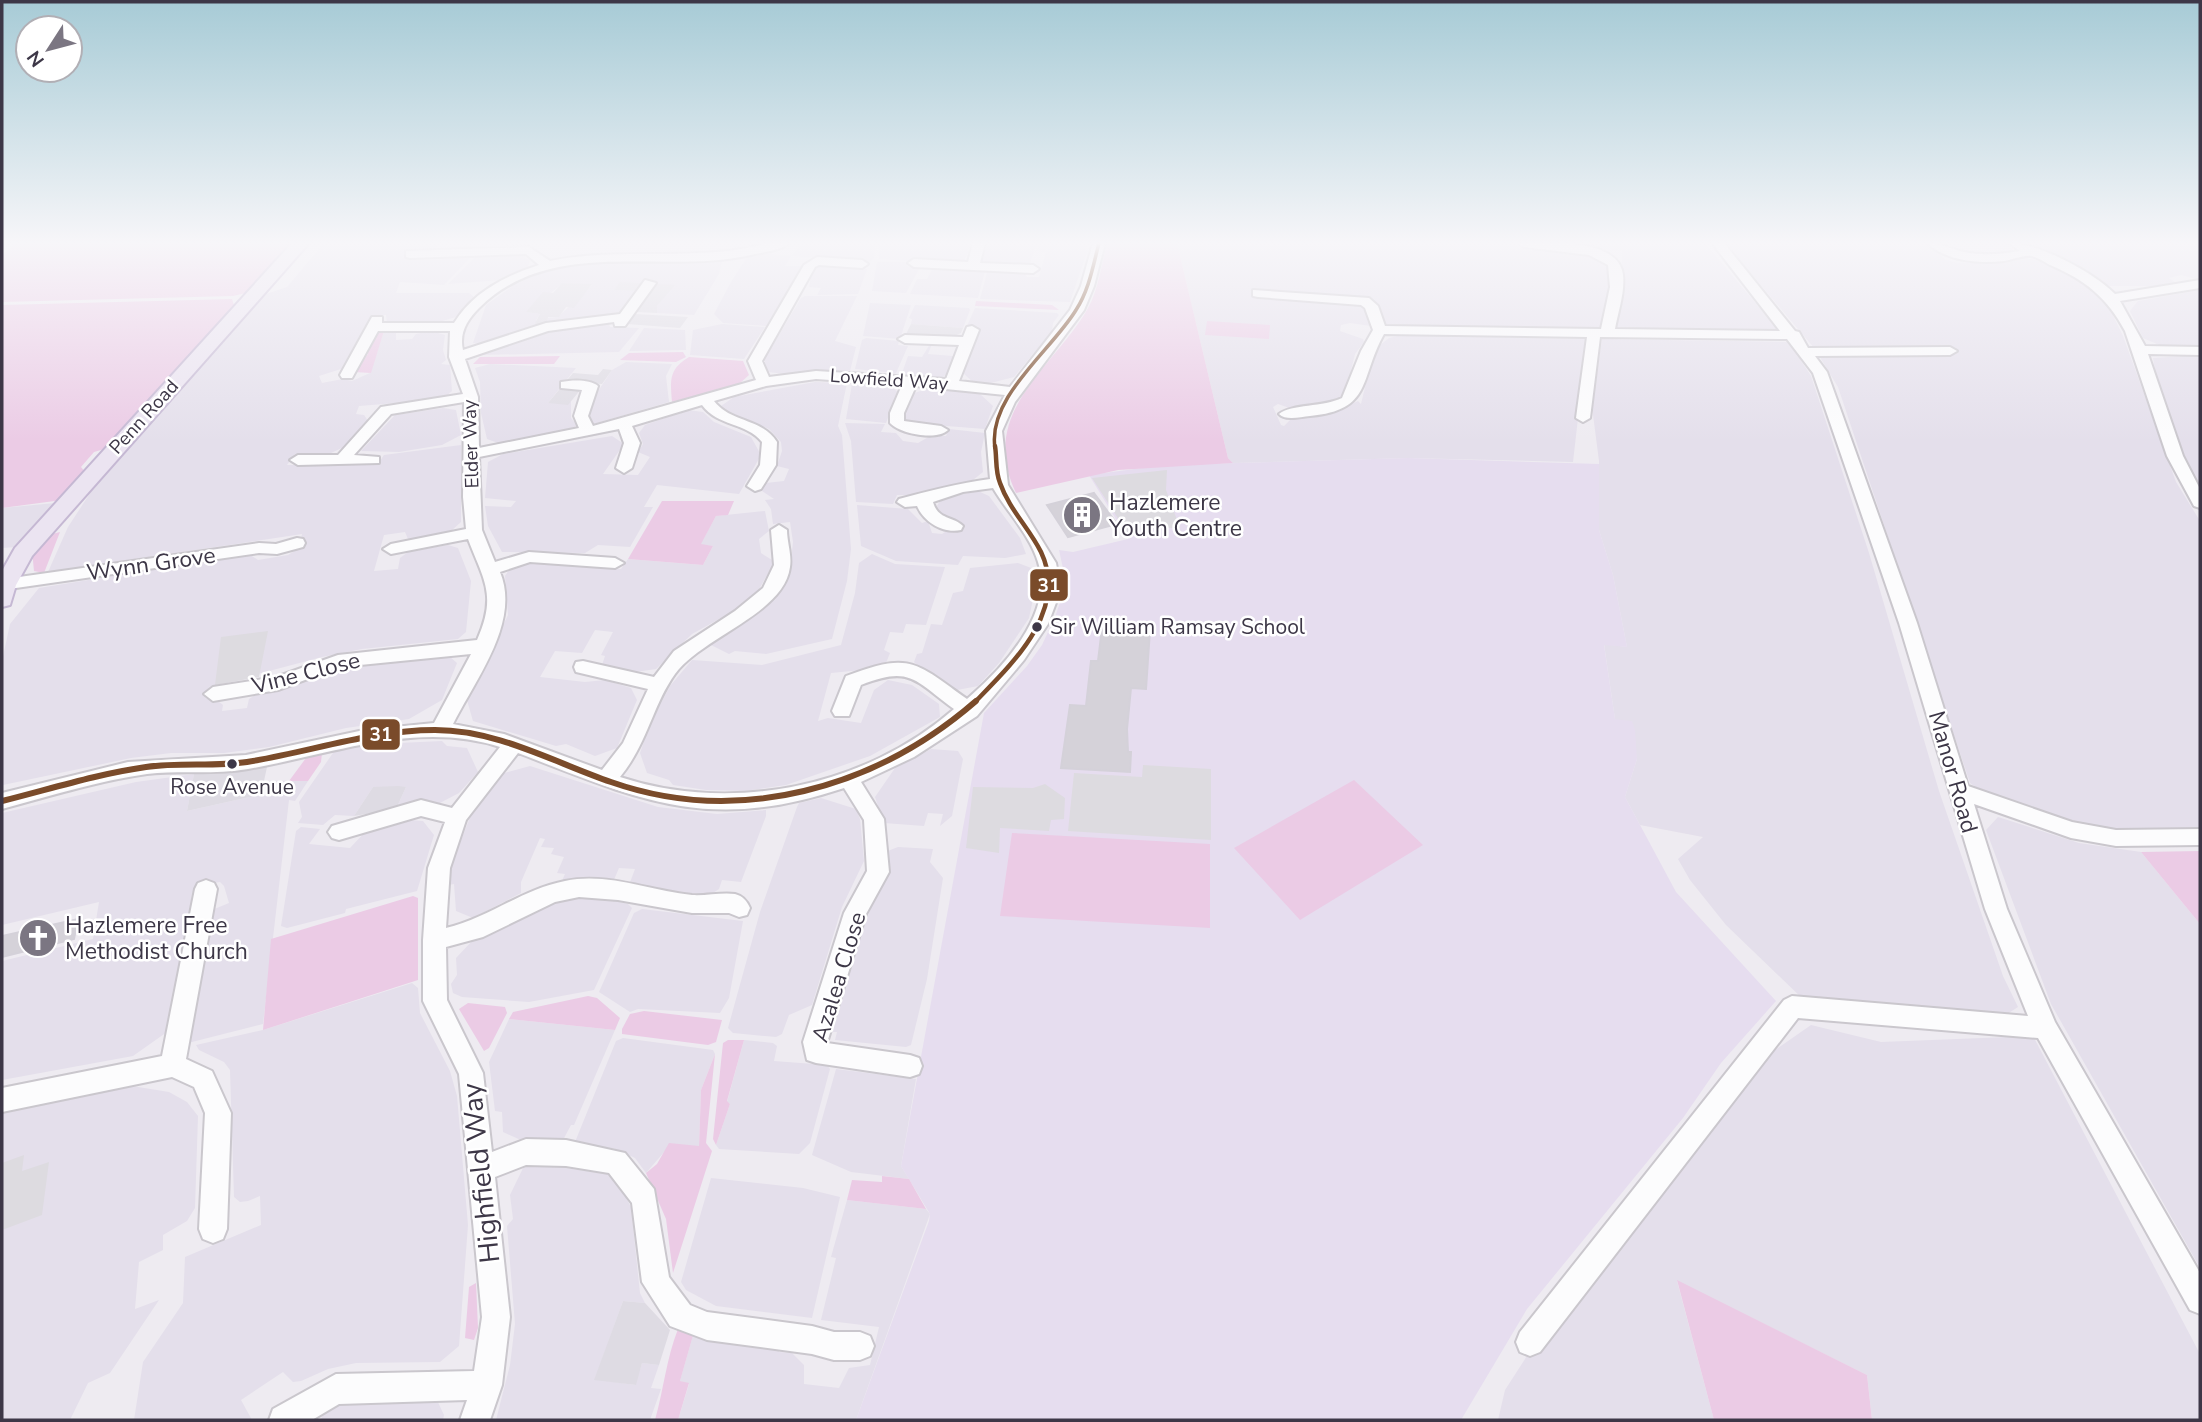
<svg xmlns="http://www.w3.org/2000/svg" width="2202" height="1422" font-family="'Nunito Sans',sans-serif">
<rect width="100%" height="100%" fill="#eeebf1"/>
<path fill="#e4dfeb" d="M324,243H442L431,251L409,250L403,257L430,260L471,257L444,285L400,282L396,293H469L475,298L456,317L432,324L387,323L386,315L371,316L341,369L319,376L322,383L343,379L352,381L370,373L384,331L396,332V340L412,339L416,334L431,331L445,335L443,350L446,360L441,364L450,365L452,391L445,397L421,401L359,406L356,414L364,415L368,421L344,447L331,453L295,454L287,465L378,464L384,455L461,445V522L451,531L421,538L408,539L405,532L384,535L374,571L398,569L400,558L408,552L448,545L458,548L471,581L466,632L458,639L362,649L322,657L209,687L205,698L218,701L223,705L222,711L247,708L249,699L255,695L331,670L449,656L457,663L442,700L409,719L346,728L269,747L224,753H171L131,758L3,785L2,661L10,624L39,588L249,554L258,560L288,555L299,548L302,534L48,572L68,527L98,481L263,295L287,287Z
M801,243H875L874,258L870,262L792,256Z
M879,243H972L964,261H948L946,263L879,259Z
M988,243H1037L1029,266L985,263L981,260Z
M1040,243H1079L1088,249L1070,302L980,299L988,269L1024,272L1027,277H1039L1046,252L1037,251Z
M1177,243H1505V246L1584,253L1605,259L1611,277L1601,328L1371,326L1350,323L1341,325L1340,331L1363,339L1364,342L1355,354L1343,403L1298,411L1278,404L1273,407L1281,425L1284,426L1293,417L1332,413L1358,401L1361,404L1374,350L1389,338L1402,335L1587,339L1573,462L1408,458L1233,463L1228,458Z
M1545,243H1705L1779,331L1616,328L1622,302V251Z
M1725,243H1928L1946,260L1958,263L2032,259L2046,263L2098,291L2106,301L2123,336L2176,482L2200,521V829L2118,830L2080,824L1990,797L1970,783L1838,387L1815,349Z
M2021,243H2200V280L2181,275L2169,278L2175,282L2168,286H2108Z
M762,253L791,256L785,266H803L766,326L723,323L714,314L731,282L747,257Z
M519,255L530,260L527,269L502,280L448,284L475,257Z
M611,260L722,261L719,274L694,315L657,313V306L667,293L621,282L614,290L638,291L620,312L546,324V318L558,317L592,285L563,283L527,312L540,314L536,320L537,327L481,344L473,343L486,305L514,285L542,272L569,265Z
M877,262H909L907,266L919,269L906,293L872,291Z
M829,264L835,268L867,269L858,294L817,295L821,288L809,287L812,269Z
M933,268L985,271L978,298L910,294L917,279H927Z
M2200,290V345L2164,347L2143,338L2130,311L2138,301Z
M805,296H857L835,341L856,347L850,371L785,374L768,372L764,360L801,298Z
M870,303L911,305L900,339L863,336Z
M915,305L969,308L970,310L963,328L911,324L912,319L909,318Z
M975,308L1057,313L1059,315L1053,323L1052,331L1014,377L987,384L974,383L963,373L964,360L978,327L967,326Z
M608,322L610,327L639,328L619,352L479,355L567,327Z
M722,324L765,327L744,359L690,355L693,330Z
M644,328L685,330L686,350L629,351Z
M866,338L899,341L898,345L908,346L896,373L855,369L862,340Z
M1602,339L1789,342L1811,376L1869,553L1939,791L2003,976L2018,1007L2001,1018L1806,1002L1726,925L1690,880L1678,859L1703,837L1640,825L1625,797L1637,759L1615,719L1604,644L1627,647L1613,575L1599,530V461L1592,407Z
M930,344H932L928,354L953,356L950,373L938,379L901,376L908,356L922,357Z
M2200,355V487L2186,459L2157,382L2153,358Z
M626,362L672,364L666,376L669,402L590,425L585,411L612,370Z
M490,364L576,368L548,403L571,402V418L577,425L573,429L501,444L487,439L481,413L480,382L475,368Z
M815,382L847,383L838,426L842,435L851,549L847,581L832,639L766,654L735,651L729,654L707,643L775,600L790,570L793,542L790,522L773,524L771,509L765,500L774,499L762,491L766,483L784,481L789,469L777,466L782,451L781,442L769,429L725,412L721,406L734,397Z
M855,383L890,386L898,392L886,423L846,419L852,384Z
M930,388L979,393L993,406L985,429L908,423L903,414L911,394Z
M443,408L456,410L461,435L442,445L399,452L361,451L395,415Z
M688,410L703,412L714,422L751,437L761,455L739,494L657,485L644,507H653L630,547L598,545L585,553L502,552L488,526L485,506L511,507L516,501L485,498L488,462L503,454L612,436L624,444L603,474L638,475L650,457L638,452L643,444L639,433L645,425Z
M845,423L885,424L881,432L896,433L903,441L918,443L932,435L946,436L949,429L985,433L981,452L983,472L973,480L914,495H897L893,504L856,502L851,441Z
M978,491L989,496L1020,538L1026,554L1005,558L963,556L958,565L896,561L861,546L857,505L908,509L922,523L928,521L932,533L942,534L948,530H960L962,525L943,516L937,506L941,499Z
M55,503L17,547L2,548V508Z
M765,511L769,531L759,539L761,553L772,560V566L757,593L741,607L692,634L656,669L628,673L602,665L605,656L601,655L613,632L595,630L582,653L555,651L540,677L585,682L605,680L631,688L637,700L617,748L595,756L566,744L556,746L473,721L467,700L508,615L505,576L511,567L533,563L621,569L628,559L703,565L713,546L700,545L716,516Z
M872,554L895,564L945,567L926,625L906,624L903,633L890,632L884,650L890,653L886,663L872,669L831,673L818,721L828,718L861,723L874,690L888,680L912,685L939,704L940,717L870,756L786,785L745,791L706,790L673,785L669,780L647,773L640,753L650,724L670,686L692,660L762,665L841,645L855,593L859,563Z
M1018,563L1039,571L1029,618L999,663L978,686L957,690L918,666L914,662L917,654L922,653L931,624L942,625L953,593L963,591L970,568Z
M442,741L447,746L467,748L478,772L459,793L436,805L396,809L406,787H373L354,816L335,815L323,825L298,823L302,817L299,802L335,750L378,744Z
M931,749L958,751L963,759L952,816L940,826L943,814L928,813L924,826L884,823L875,797L895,768Z
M530,766L658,807L717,814L766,810V816L741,882L722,880L719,889L707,897L697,899L629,885L635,869L619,868L613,882L561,883L565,874L557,873L564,857L551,854L554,848L541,847L545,839L540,838L521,882V893L473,918L456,911L454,884L449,885L453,860L471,815L504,773Z
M194,774L187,811L254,796L264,781H308L295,801L289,800L263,1024L188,1043L212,910L229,903L224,886L220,882L201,885L192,893L191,900H194L167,1032L133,1056L2,1080V961L93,939L99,902L2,925V813L136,782Z
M821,798L856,809L860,819L864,861L842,907L812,1005L789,1015L782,1034L776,1037L733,1033L728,1028L760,912L797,807L799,803Z
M1998,817L2079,843L2141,852L2200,924V1268L2051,1004L1986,830Z
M410,820L423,821L434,835L417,891L346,909L345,913L287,928L281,926L296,831L301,827L320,829L309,844L350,848L366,831Z
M898,847L933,849L930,862L943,878L927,979L911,1045L906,1047L835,1040L837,1032H832L855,952L883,874L885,852Z
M583,898L606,899L628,904L632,908L594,990L529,1002L462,997L453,993L451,984L457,975L456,958L473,940L531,909L566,899Z
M642,909L743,921L729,998L720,1013L638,1009L630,1012L599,992L634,913Z
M412,983L418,988L420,1013L450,1071L457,1096L468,1225L459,1346L440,1362L356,1363L328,1369L301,1381L293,1382L283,1372L241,1400L252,1420H134L143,1362L183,1303L185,1257L261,1225L260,1196L248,1201L240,1202L234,1197L230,1070L224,1062L199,1050L196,1045L263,1030Z
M509,1019L615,1030L574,1125H571L563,1140L536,1138L523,1141L503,1132L502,1112L495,1111L489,1062Z
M1811,1025L1881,1042L2033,1036L2200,1354V1420H1872L1867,1375L1677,1281L1714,1420H1498L1505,1390L1534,1345L1735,1078Z
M623,1038L713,1050L715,1054L701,1090L699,1146L665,1151L646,1173L635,1158L616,1149L575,1142L616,1041Z
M744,1040L773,1043L777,1046L774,1061L827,1065L830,1069L810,1143L799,1154L719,1149L716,1145L730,1104L727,1102Z
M836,1069L916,1079L901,1166L909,1179L851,1172L812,1155Z
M132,1086L169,1092L187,1102L198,1116L195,1208L187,1221L163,1235V1250L139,1262L135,1309L159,1300L110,1373L88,1383L70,1420H2V1110Z
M531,1163L607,1174L619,1185L631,1207L640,1293L645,1303L623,1301L595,1379L635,1385L642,1363L659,1365L651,1388L661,1389L650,1420H496L510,1365L515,1324L507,1226L513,1219L510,1195L525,1164Z
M711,1178L803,1188L840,1197L812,1318L716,1306L686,1290L681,1282Z
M847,1200L926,1209L930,1214L856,1420H678L689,1384L680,1381L694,1332L779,1347V1352L792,1353L804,1365V1384L839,1388L849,1368L870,1365L879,1327L821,1320L836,1258L831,1257Z
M436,1398L444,1415L443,1420H321L324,1409L348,1402Z"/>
<path fill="#dedbe3" d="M620,282L675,285L657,306V313L637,312L640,306H629L638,291L614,290Z
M562,283L592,284L574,308L566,307L559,317H548L546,324L537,327L535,323L540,314L526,312L543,292L553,293Z
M635,314L688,317L680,328L627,324Z
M911,324L963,328L961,333L952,337L906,334Z
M603,369L612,370L602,384L586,383L568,405L548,403L573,373L598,375Z
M267,767L264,781L254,796L187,811L194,774Z
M398,786L406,787L396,809L354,816L373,787Z
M623,1301L645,1303L670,1330L659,1365L642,1363L636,1385L594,1380Z"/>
<path fill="#e6ddef" d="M1408,458L1599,464V530L1613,575L1627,647L1604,645L1615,719L1632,721L1635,730L1637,759L1625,797L1676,892L1776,1001L1721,1063L1683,1118L1527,1309L1461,1420H856L929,1221L930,1214L901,1166L984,713L1027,666L1042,645L1055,617L1063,594L1064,573L1059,550L1073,552L1128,539L1089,475L1165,465Z"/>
<path fill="#ebcbe5" d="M16,243H291L246,293L233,296L2,302V255Z
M1107,243H1177L1228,458L1233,463L1118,470L1016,493C979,415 1046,374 1084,315C1098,294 1101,267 1107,243Z
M232,299L234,305L152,396L155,398L111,447L94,452L81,467L86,473L62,500L2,508V305Z
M976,301L1052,305L1059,310L975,306Z
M1207,321L1270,325L1269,339L1205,335Z
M384,331L371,373L354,372L368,354L366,353L373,335Z
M629,353L683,352L686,357L676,362L620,360Z
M560,356L554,364H473L480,357Z
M689,357L743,361L749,375L739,384L672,402C670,380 669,369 689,357Z
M662,501H734L728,515L716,516L701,544L713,546L703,565L628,559Z
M60,532L44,573L34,571L32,550L48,535Z
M322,753L321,762L308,781H289L306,758Z
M1354,780L1423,845L1300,920L1234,848Z
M1012,833L1210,844V928L1000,916Z
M2200,851V924L2141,852Z
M413,896L418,898V980L263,1030L271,939Z
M588,996L597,998L620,1018L615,1030L509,1019L513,1012Z
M468,1003L505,1007L507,1013L489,1048L484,1051L459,1009Z
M644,1011L722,1020L716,1042L708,1045L622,1034V1029L630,1014Z
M728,1040H744L727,1101L730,1104L716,1145L713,1139L723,1043Z
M715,1054L706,1143L712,1151L673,1273L666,1219L646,1173L657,1164L669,1143L699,1146L701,1090Z
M882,1176L909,1179L926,1209L847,1200L852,1180L882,1182Z
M1677,1280L1867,1375L1872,1420H1714Z
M476,1283L478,1328L474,1340L465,1338L469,1287Z
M678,1329L694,1332L680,1381L689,1383L678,1420H655C664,1388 666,1360 678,1329Z"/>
<path fill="#dddbe0" d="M1167,470L1166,490L1180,528H1158L1156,524L1148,523V528L1128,534L1092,478Z
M268,631L259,677L215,685L221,637Z
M1143,765L1211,769V840L1068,831L1074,773L1142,777Z
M1045,784L1065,798L1064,819L1051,820L1049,831L1000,828L999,853L966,848L973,787L1033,788Z
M24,1155L22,1171L49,1162L42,1215L2,1230V1163Z"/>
<path fill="#d5d2d9" stroke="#d4d1d9" stroke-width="2" d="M1094,493L1117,524L1068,537L1047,505Z
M1102,628L1150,630L1146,689L1131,688L1127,729L1128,752H1131L1130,772L1061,768L1070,705L1086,706L1091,661H1098Z
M78,919L74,939L2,957V936Z"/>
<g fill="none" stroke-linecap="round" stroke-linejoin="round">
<defs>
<path id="minor" d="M769,243H790C781,250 766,252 755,254C664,277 554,234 479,308C467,320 459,333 463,350L546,323L620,314L645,280L656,283L625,326H615L614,322L548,331L465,359L478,397L479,448L579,428L574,416L582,390L561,388V382C572,380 590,379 598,386L588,416L593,426L756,380L748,361L804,265L817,257L862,260L868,264L862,268L819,265L815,267L762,361L769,377L816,371L946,379L959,345L905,343L898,339L905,335L963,337L967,327L972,326L979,330L959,381L1010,387L1070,310L1081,286L1093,243H1105L1094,286L1084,310L1015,402L1002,431L1008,485L1056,563L1059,580L1057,600L1048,624L1024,660L977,716L914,757L861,782L884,819L889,872L866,914L827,1043L910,1055L919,1058L922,1066L919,1074L910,1077L816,1063L807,1060L803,1042L844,913L867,871L864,820L844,788C709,833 642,801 518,753L466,820L450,868L446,928C488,918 523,889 565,881C608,872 650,891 692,895C706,896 722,892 735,894C743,896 747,901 750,908L747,915L739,917L729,913H692L618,900L579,897L555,902L483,937L446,947L447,1000L483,1073L492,1152L526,1139L566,1140L625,1153L654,1189L669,1277L690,1305L707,1312L812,1326L834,1332H860L870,1336L874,1346L870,1356L860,1360H834L812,1354L707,1340L670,1326L642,1282L632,1203L609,1173L566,1166L526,1165L495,1177L510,1317L502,1385L490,1420H460L467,1400L339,1404L312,1420H269L273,1409L336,1374L474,1371L482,1317L459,1074L423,1001V940L428,868L445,822L421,816L339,840L332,838L328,832L332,826L421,800L452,808L500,747C416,720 331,755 248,769C215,775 181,770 147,774C98,781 50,796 2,809V793L128,762L246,755L364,730L434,723L471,654L340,667L278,690L213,701L204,694L213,687L276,677L338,655L477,640C497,595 484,581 468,539L391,554L383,549L391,544L466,529L463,497L464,402L391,414L354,455L379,457V463L298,465L290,460L298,455H338L381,407L463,394L449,357L450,331H378L352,378H342L340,375L372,317H382V323H454C473,292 505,276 539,265L526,254L410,258L406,257V251L529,247L550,261C623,246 697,263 769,243ZM816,379L902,385L890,413V423C900,434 937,441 948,430L941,426L904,421V413L916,386L1005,395L986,431L990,479C959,483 929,491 899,499L897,502L905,507L917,506C924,522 943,534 961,530L963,526C953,516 938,520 933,502L963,492L993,488C1007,512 1030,535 1038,562C1055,613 1002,669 967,699C914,661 910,652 846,676L832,711L835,716H849L861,685C911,665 915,681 954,709C865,787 732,814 620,777C648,743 652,706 675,674C702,637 784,614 790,567C792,555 787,542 787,530L779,525L771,530L774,565L763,588L735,611L674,651L654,677L583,661L576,662L574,667L576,672L648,689L623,743L602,770L504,734L453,724C475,680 521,622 500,572L530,562L615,568L624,563L615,558L529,552L495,562L482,530L479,457L619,429L624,443L616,468L624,473L632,468L640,443L632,426L702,405C718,427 746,422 762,442L760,465L747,486L755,491L761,489L776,465L777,442C762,418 731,423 714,401L766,386Z
M973,243H985L980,263L1033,265L1039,269L1033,273L914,267L908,263L914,259L968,262Z
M1518,243C1545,243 1619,237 1623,275C1625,293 1618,312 1615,329L1780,331L1712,243H1724L1795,331L1799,332L1808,348L1950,347L1957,351L1950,355L1815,356L1827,372L1917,623L1968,786L2072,822L2116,830L2200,829V845L2116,846L2071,838L1974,804L2007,909L2055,1022L2200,1273V1314L2190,1310L2038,1038L1798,1018L1540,1352L1530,1356L1520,1352L1516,1342L1520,1332L1784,1000L1792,996L2028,1016L1985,909L1899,623L1813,373L1787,339L1600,337L1590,418L1583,422L1576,418L1587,337L1384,334C1359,379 1373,410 1310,416C1300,417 1286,421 1279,414C1291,404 1324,407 1342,398L1361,351L1373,330L1365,308L1361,305L1258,297L1253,296V290L1369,298L1378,306L1385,326L1601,329L1610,287L1608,265L1589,255L1524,247Z
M1927,243C1942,243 1951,249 1964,252C1983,256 2002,254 2020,251L2009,243C2039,243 2093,272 2115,294L2200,280V288L2120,301L2145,346L2200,347V355L2148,354L2183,456L2200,489V508L2194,506L2167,456L2125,331C2107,297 2085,280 2050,265C2045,262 2037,257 2031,256C2023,255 2012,260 2004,261C1979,264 1946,261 1927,243Z
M297,538L303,539L305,543L303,547L277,554L259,553L2,590V580L5,579L259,543L276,544Z
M206,880L214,883L217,889L186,1059L212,1071L231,1113L227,1229L223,1239L213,1243L203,1239L199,1229L205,1113L194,1087L172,1077L2,1112V1088L162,1056L195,889L198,883Z"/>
<path id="major" d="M292,243H309L32,556L16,585L10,605L2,607V571L15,548Z"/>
</defs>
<use href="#minor" stroke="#cac7cd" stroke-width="4"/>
<use href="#major" stroke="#c5b8d3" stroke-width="4"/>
<use href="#minor" fill="#fcfcfd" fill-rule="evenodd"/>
<use href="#major" fill="#ebe4f1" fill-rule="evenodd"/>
<defs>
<path id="bus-1-far2" d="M995,448C987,397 1052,350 1076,310C1089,290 1093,266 1099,243"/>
<path id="bus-1-far1" d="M974,703C1012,664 1069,611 1041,552C1029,528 1009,509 1000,483C995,471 997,458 995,446"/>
<path id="bus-1" d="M2,801C50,789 97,774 146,767C180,762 214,767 247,762C310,752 371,730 435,730C498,730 553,762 611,782C739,827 876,788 976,701"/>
</defs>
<use href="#bus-1-far2" stroke="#fff" stroke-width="7"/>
<use href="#bus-1-far1" stroke="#fff" stroke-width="9"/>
<use href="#bus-1" stroke="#fff" stroke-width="11"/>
<use href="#bus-1-far2" stroke="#7a4b2a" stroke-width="3.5"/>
<use href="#bus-1-far1" stroke="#7a4b2a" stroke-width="4.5"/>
<use href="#bus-1" stroke="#7a4b2a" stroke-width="6"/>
</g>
<linearGradient id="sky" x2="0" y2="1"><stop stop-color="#a7cbd6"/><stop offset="0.55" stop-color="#f7f6f9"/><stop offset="1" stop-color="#f7f6f9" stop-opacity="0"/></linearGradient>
<rect width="2202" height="442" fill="url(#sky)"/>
<defs>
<symbol id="building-disc" viewBox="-11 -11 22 22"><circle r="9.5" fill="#7b7682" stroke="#fff"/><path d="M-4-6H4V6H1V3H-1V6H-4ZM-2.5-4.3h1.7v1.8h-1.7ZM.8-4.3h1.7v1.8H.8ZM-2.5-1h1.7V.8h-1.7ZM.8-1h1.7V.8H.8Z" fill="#fff"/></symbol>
<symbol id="church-disc" viewBox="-11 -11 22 22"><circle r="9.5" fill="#7b7682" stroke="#fff"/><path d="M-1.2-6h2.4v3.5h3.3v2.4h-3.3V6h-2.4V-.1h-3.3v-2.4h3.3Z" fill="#fff"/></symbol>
</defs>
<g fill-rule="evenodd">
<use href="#building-disc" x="1060" y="493" width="44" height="44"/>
<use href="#church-disc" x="16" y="916" width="44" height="44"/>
</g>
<g fill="#3d3747" stroke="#fff" stroke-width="2.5">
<circle cx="1037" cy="627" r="6"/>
<circle cx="232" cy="764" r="6"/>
</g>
<g text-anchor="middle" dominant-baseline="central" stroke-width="5" stroke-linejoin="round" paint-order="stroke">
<g font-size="19" fill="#3d3747" stroke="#fff">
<text transform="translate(889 380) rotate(4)">Lowfield Way</text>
<text transform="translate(144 417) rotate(-48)">Penn Road</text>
<text transform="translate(471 444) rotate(-92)">Elder Way</text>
</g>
<g font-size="21" fill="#3d3747" stroke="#fff" text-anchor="start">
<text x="1050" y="627">Sir William Ramsay School</text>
<text x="232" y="787" text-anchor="middle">Rose Avenue</text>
</g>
<g font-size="23" fill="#3d3747" stroke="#fff" text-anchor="start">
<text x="1109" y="502">Hazlemere<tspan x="1109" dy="26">Youth Centre</tspan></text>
<text x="65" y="925">Hazlemere Free<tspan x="65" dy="26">Methodist Church</tspan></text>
</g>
<g font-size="23" fill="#3d3747" stroke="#fff">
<text transform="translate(151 564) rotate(-8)">Wynn Grove</text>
<text transform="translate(306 673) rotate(-14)">Vine Close</text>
<text transform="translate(1953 772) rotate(74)">Manor Road</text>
<text transform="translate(839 977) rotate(-73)">Azalea Close</text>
</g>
<g font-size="28" fill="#3d3747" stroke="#fff">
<text transform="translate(481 1173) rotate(-96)">Highfield Way</text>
</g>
</g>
<g stroke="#fff" stroke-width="2.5">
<rect x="1029" y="568" width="40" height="34" rx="7" fill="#7a4b2a"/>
<rect x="361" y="718" width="40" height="33" rx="7" fill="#7a4b2a"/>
</g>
<g font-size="19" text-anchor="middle" font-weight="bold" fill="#fff">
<text x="1049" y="592">31</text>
<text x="381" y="741">31</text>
</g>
<rect width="2202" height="1422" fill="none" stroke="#3d3747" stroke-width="7"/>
<g transform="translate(49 49) rotate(234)"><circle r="33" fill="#ffffff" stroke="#b1afb5" stroke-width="2"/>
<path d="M0-5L12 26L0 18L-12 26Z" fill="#7b7682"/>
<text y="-10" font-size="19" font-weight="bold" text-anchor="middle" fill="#3d3747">N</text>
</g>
</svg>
